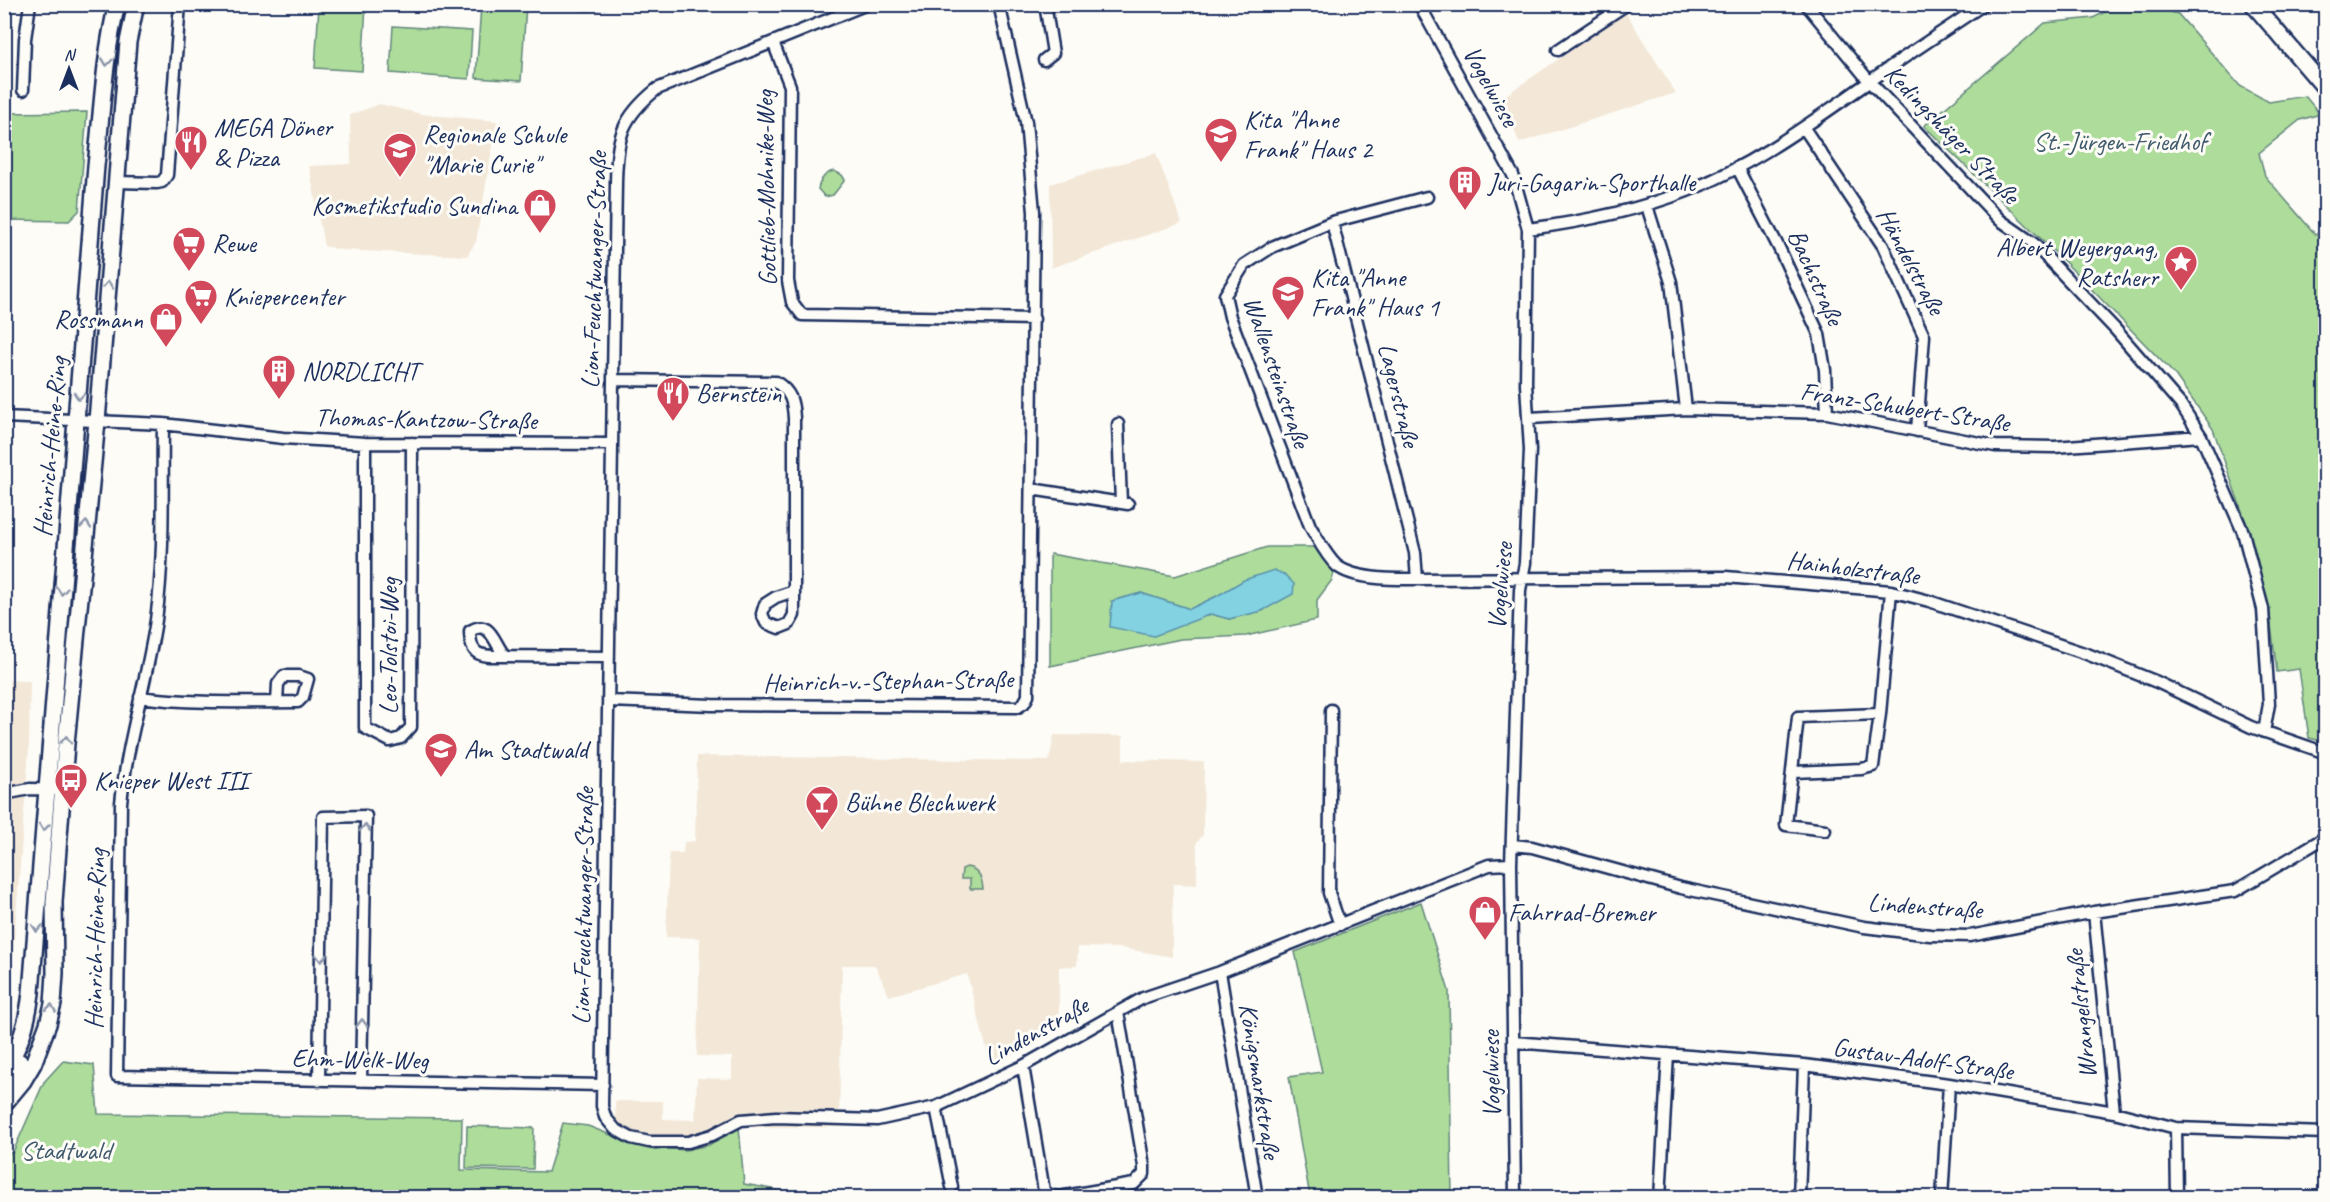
<svg xmlns="http://www.w3.org/2000/svg" width="2330" height="1202" font-family="Caveat,sans-serif">
<rect width="100%" height="100%" fill="#fdfcf7"/>
<filter id="ink" filterUnits="userSpaceOnUse"><feTurbulence type="fractalNoise" baseFrequency=".0167" numOctaves="2"/><feDisplacementMap in="SourceGraphic" scale="12" xChannelSelector="R" yChannelSelector="G"/><feConvolveMatrix kernelMatrix="1 2 1 2 8 2 1 2 1" color-interpolation-filters="sRGB"/></filter>
<g filter="url(#ink)">
<path fill="#f3e8d8" d="M1626,13L1676,93L1519,143L1503,97Z
M380,104L421,114L497,121L476,242L467,256L341,250L324,246L309,166L351,164L350,115Z
M1156,153L1182,223L1051,268L1050,184Z
M5,680L30,681L29,749L21,852L12,968L5,1016Z
M1054,735L1123,736V760L1204,762L1203,835L1197,842V885L1173,884L1172,957L1121,948L1078,947L1077,966L1059,967V1030L991,1066L967,974L889,996L875,965H842L839,1127H735L709,1146L685,1150L639,1146L616,1137L615,1101H663V1119L695,1120L697,1078L732,1079V1057L697,1056L700,938L666,937L669,853H683L684,842L695,841L697,756L1049,761Z"/>
<path fill="#addc9b" stroke="#64867c" stroke-width="1.5" fill-rule="evenodd" d="M2121,4L2145,5L2178,14L2240,86L2269,102L2305,96L2320,114L2300,120L2259,153L2265,176L2315,234L2325,232V742L2309,738L2299,669L2277,672L2269,609L2249,531L2213,429L2175,375L2064,261L1924,126L2045,23L2093,18Z
M319,5H366L362,71L315,68Z
M481,5H526L521,81L476,78Z
M393,26L472,31L469,79L390,73Z
M87,112L79,211L69,221L5,220V113Z
M834,171L842,175L845,180L833,195L825,197L818,189C820,180 824,173 834,171Z
M1267,547H1315L1331,565L1334,573L1332,580L1317,600V620L1246,636L1181,639L1050,666V554L1175,576ZM1141,593L1190,609L1217,596L1262,611L1229,619L1211,614L1187,622L1112,601Z
M967,867C979,869 982,878 983,889H970V879H961L962,869Z
M1421,902L1449,991L1452,1197H1310L1289,1077L1322,1072L1295,952Z
M63,1061L94,1065L98,1114L462,1118L461,1170L548,1172L563,1123L588,1126L639,1146L685,1150L709,1145L735,1127H739L744,1184L817,1197L5,1198V1156L13,1152L44,1082Z
M467,1126L534,1128L533,1169L466,1168Z"/>
<path fill="#83d2e1" stroke="#5991ad" stroke-width="1.5" d="M565,5H618C598,10 584,15 565,5Z
M1274,570L1286,576L1294,584L1293,594L1262,611L1229,619L1211,614L1154,636L1110,627L1112,601L1141,593L1190,609L1217,596L1244,580Z"/>
<g fill="none" stroke-linecap="round" stroke-linejoin="round">
<defs>
<path id="minor" d="M867,4L657,89C621,118 617,137 616,182L602,1106L605,1117L615,1129L631,1138L649,1142H688L712,1135L741,1120L776,1117L877,1120L936,1107L1023,1066L1143,998L1220,972L1489,865L1511,864
M1419,4L1513,175L1528,229L1526,384L1530,450L1525,563L1520,590L1511,864L1515,1198
M1806,4L1869,81L2000,220L2033,243L2115,329L2181,405L2201,436L2243,532L2263,609L2269,704L2264,732
M773,42L790,86L788,281L792,302L802,315L1034,319
M1558,50L1627,4
M1044,60L1053,53L1045,4
M23,90L25,39L30,4
M1804,128L1883,246L1924,336L1917,431
M1737,167L1780,250L1819,334L1825,370L1827,413
M116,182L157,183L162,182L167,175L180,4
M1427,197L1332,222L1272,247L1244,265L1225,295L1230,317L1310,526C1318,539 1325,555 1337,566C1355,580 1395,579 1417,579L1726,577L1891,591L1929,601L2087,654L2157,682L2251,727L2326,753
M1647,206L1671,282L1686,409
M1332,222L1415,553L1417,579
M1528,229C1582,222 1636,211 1687,191C1752,166 1810,123 1866,84C1905,56 1944,31 1984,4
M614,380L776,382C791,392 793,401 794,418V591L776,597L765,604L762,614L766,623L779,628L789,624L794,615V591
M4,417L163,424L283,438L365,443L612,444
M1530,418L1686,409L1827,413L1995,446L2054,447L2201,436
M163,424C162,488 165,555 156,620C147,681 127,741 121,803L117,1076L603,1085
M1118,424L1121,503
M365,443V728L390,741L401,738L411,727L412,443
M1031,489L1128,504
M505,656C482,656 470,658 470,631C491,618 494,644 505,656L609,657
M140,697C192,704 246,702 298,702L303,697L308,679L299,676H284L278,684L277,702
M609,701L712,705L1018,707L1024,703L1028,696L1034,212L1026,122L999,4
M1331,710L1329,893L1340,925
M1794,772L1862,769L1873,766L1880,714
M4,794L30,789L63,790
M1825,830L1786,825L1798,717L1880,714L1891,591
M1512,845L1532,847L1681,888L1864,927L1930,935L1970,936L2094,912L2235,891L2326,837
M2094,912L2114,1112
M1220,972L1257,1198
M1513,1042L1804,1065L1949,1084L2114,1112L2176,1128L2326,1133
M1023,1066L1044,1191L1052,1196L1059,1197L1134,1184L1144,1174V1166L1118,1012
M319,1081L323,817L366,816L361,1081
M936,1107L952,1187
M2176,1128L2177,1198
M1660,1198L1668,1054
M1799,1198L1804,1065
M1942,1198L1949,1084"/>
<path id="secondary" d="M2253,4L2326,89
M4,1069C21,1048 28,1018 31,993L96,166C102,112 104,57 117,4
M4,1084L20,1062
M4,1104L23,1081L33,1064L48,1024L53,1004L55,973L54,902L66,744L97,421L128,42L136,4"/>
</defs>
<use href="#minor" stroke="#1b2f5e" stroke-width="15"/>
<use href="#secondary" stroke="#1b2f5e" stroke-width="20"/>
<use href="#minor" stroke="#fdfcf7" stroke-width="10"/>
<use href="#secondary" stroke="#fdfcf7" stroke-width="15"/>
</g>
<defs><path id="oneway-chevron" d="M-2-3.5L2.5 0L-2 3.5" fill="none" stroke-width="1.6" stroke-linecap="round" stroke-linejoin="round" transform="scale(1.5)"/></defs>
<g stroke="#8c96aa">
<use href="#oneway-chevron" transform="translate(107 62) rotate(97)"/>
<use href="#oneway-chevron" transform="translate(108 285) rotate(-85)"/>
<use href="#oneway-chevron" transform="translate(79 396) rotate(95)"/>
<use href="#oneway-chevron" transform="translate(86 525) rotate(-85)"/>
<use href="#oneway-chevron" transform="translate(62 591) rotate(95)"/>
<use href="#oneway-chevron" transform="translate(66 740) rotate(-86)"/>
<use href="#oneway-chevron" transform="translate(44 827) rotate(94)"/>
<use href="#oneway-chevron" transform="translate(365 828) rotate(-89)"/>
<use href="#oneway-chevron" transform="translate(37 928) rotate(94)"/>
<use href="#oneway-chevron" transform="translate(321 958) rotate(91)"/>
<use href="#oneway-chevron" transform="translate(51 1008) rotate(-80)"/>
<use href="#oneway-chevron" transform="translate(362 1023) rotate(-89)"/>
</g>
</g>
<defs>
<symbol id="school-pin" viewBox="-11 -11 22 30"><path d="M0 17L-7.5 6A9.5 9.5 0 1 1 7.5 6Z" fill="#d1495b" stroke="#fdfcf7"/><path d="M0-5L7-2L0 1L-7-2ZM-4 1L0 2.5L4 1V4Q0 6-4 4Z" fill="#fff"/></symbol>
<symbol id="restaurant-pin" viewBox="-11 -11 22 30"><path d="M0 17L-7.5 6A9.5 9.5 0 1 1 7.5 6Z" fill="#d1495b" stroke="#fdfcf7"/><path d="M-5-6h1v4h1v-4h1v4h1v-4h1v5L-1.5 .5V6h-2V.5L-5-1ZM5-6V6H3V1.5H1.5Q1.5-4 5-6Z" fill="#fff"/></symbol>
<symbol id="building-pin" viewBox="-11 -11 22 30"><path d="M0 17L-7.5 6A9.5 9.5 0 1 1 7.5 6Z" fill="#d1495b" stroke="#fdfcf7"/><path d="M-4-6H4V6H1V3H-1V6H-4ZM-2.5-4.3h1.7v1.8h-1.7ZM.8-4.3h1.7v1.8H.8ZM-2.5-1h1.7V.8h-1.7ZM.8-1h1.7V.8H.8Z" fill="#fff"/></symbol>
<symbol id="shop-pin" viewBox="-11 -11 22 30"><path d="M0 17L-7.5 6A9.5 9.5 0 1 1 7.5 6Z" fill="#d1495b" stroke="#fdfcf7"/><path d="M-5-2.5h2.3a2.7 3.5 0 0 1 5.4 0H5L5.5 6h-11ZM-1.5-2.5h3a1.5 2.3 0 0 0-3 0Z" fill="#fff"/></symbol>
<symbol id="supermarket-pin" viewBox="-11 -11 22 30"><path d="M0 17L-7.5 6A9.5 9.5 0 1 1 7.5 6Z" fill="#d1495b" stroke="#fdfcf7"/><path d="M-6-5.5h2.5l.6 2H6L4.5 2H-2.5L-4.4-4H-6ZM-1.5 3.2a1.3 1.3 0 1 0 .1 0ZM3 3.2a1.3 1.3 0 1 0 .1 0Z" fill="#fff"/></symbol>
<symbol id="sight-pin" viewBox="-11 -11 22 30"><path d="M0 17L-7.5 6A9.5 9.5 0 1 1 7.5 6Z" fill="#d1495b" stroke="#fdfcf7"/><path d="M0-6L1.8-2.2L6-1.7L2.9 1.2L3.7 5.4L0 3.3L-3.7 5.4L-2.9 1.2L-6-1.7L-1.8-2.2Z" fill="#fff"/></symbol>
<symbol id="bus-pin" viewBox="-11 -11 22 30"><path d="M0 17L-7.5 6A9.5 9.5 0 1 1 7.5 6Z" fill="#d1495b" stroke="#fdfcf7"/><path d="M-5-6H5V4H4V6H2V4H-2V6H-4V4H-5ZM-3.5-4V0h7V-4ZM-3.5 1.2v1.5H-2V1.2ZM2 1.2v1.5H3.5V1.2Z" fill="#fff"/></symbol>
<symbol id="bar-pin" viewBox="-11 -11 22 30"><path d="M0 17L-7.5 6A9.5 9.5 0 1 1 7.5 6Z" fill="#d1495b" stroke="#fdfcf7"/><path d="M-6-5H6L.8 .8V4.5H3.5V6h-7V4.5H-.8V.8Z" fill="#fff"/></symbol>
</defs>
<g fill-rule="evenodd">
<use href="#school-pin" x="1202" y="115" width="38" height="52"/>
<use href="#restaurant-pin" x="172" y="123" width="38" height="52"/>
<use href="#school-pin" x="381" y="130" width="38" height="52"/>
<use href="#building-pin" x="1446" y="163" width="38" height="52"/>
<use href="#shop-pin" x="521" y="186" width="38" height="52"/>
<use href="#supermarket-pin" x="170" y="224" width="38" height="52"/>
<use href="#sight-pin" x="2162" y="243" width="38" height="52"/>
<use href="#school-pin" x="1269" y="273" width="38" height="52"/>
<use href="#supermarket-pin" x="182" y="277" width="38" height="52"/>
<use href="#shop-pin" x="147" y="300" width="38" height="52"/>
<use href="#building-pin" x="260" y="352" width="38" height="52"/>
<use href="#restaurant-pin" x="654" y="374" width="38" height="52"/>
<use href="#school-pin" x="422" y="730" width="38" height="52"/>
<use href="#bus-pin" x="52" y="761" width="38" height="52"/>
<use href="#bar-pin" x="803" y="783" width="38" height="52"/>
<use href="#shop-pin" x="1466" y="893" width="38" height="52"/>
</g>
<g text-anchor="middle" dominant-baseline="central" stroke-width="6" stroke-linejoin="round" paint-order="stroke">
<g font-size="26" fill="#1b2f5e" stroke="#fdfcf7">
<text transform="translate(1491 86) rotate(61)">Vogelwiese</text>
<text transform="translate(1952 134) rotate(46)">Kedingshäger Straße</text>
<text transform="translate(766 188) rotate(-91)">Gottlieb-Mohnike-Weg</text>
<text transform="translate(1911 261) rotate(62)">Händelstraße</text>
<text transform="translate(594 270) rotate(-88)">Lion-Feuchtwanger-Straße</text>
<text transform="translate(1816 277) rotate(66)">Bachstraße</text>
<text transform="translate(1277 372) rotate(71)">Wallensteinstraße</text>
<text transform="translate(1399 395) rotate(76)">Lagerstraße</text>
<text transform="translate(1905 407) rotate(9)">Franz-Schubert-Straße</text>
<text transform="translate(426 419) rotate(1)">Thomas-Kantzow-Straße</text>
<text transform="translate(50 447) rotate(-85)">Heinrich-Heine-Ring</text>
<text transform="translate(1853 568) rotate(7)">Hainholzstraße</text>
<text transform="translate(1500 586) rotate(-85)">Vogelwiese</text>
<text transform="translate(388 646) rotate(-90)">Leo-Tolstoi-Weg</text>
<text transform="translate(888 681) rotate(-1)">Heinrich-v.-Stephan-Straße</text>
<text transform="translate(583 906) rotate(-89)">Lion-Feuchtwanger-Straße</text>
<text transform="translate(1925 906) rotate(4)">Lindenstraße</text>
<text transform="translate(95 939) rotate(-89)">Heinrich-Heine-Ring</text>
<text transform="translate(2081 1014) rotate(-96)">Wrangelstraße</text>
<text transform="translate(1036 1031) rotate(-29)">Lindenstraße</text>
<text transform="translate(360 1059) rotate(1)">Ehm-Welk-Weg</text>
<text transform="translate(1923 1059) rotate(8)">Gustav-Adolf-Straße</text>
<text transform="translate(1491 1074) rotate(-91)">Vogelwiese</text>
<text transform="translate(1260 1081) rotate(81)">Königsmarkstraße</text>
</g>
<g font-size="26" fill="#1b2f5e" stroke="#fdfcf7" text-anchor="start">
<text x="1244" y="119">Kita "Anne<tspan x="1244" dy="30">Frank" Haus 2</tspan></text>
<text x="214" y="127">MEGA Döner<tspan x="214" dy="30">&amp; Pizza</tspan></text>
<text x="423" y="134">Regionale Schule<tspan x="423" dy="30">"Marie Curie"</tspan></text>
<text x="1488" y="182">Juri-Gagarin-Sporthalle</text>
<text x="517" y="205" text-anchor="end">Kosmetikstudio Sundina</text>
<text x="212" y="243">Rewe</text>
<text x="2158" y="247" text-anchor="end">Albert Weyergang,<tspan x="2158" dy="30">Ratsherr</tspan></text>
<text x="1311" y="277">Kita "Anne<tspan x="1311" dy="30">Frank" Haus 1</tspan></text>
<text x="224" y="296">Kniepercenter</text>
<text x="143" y="319" text-anchor="end">Rossmann</text>
<text x="302" y="371">NORDLICHT</text>
<text x="696" y="393">Bernstein</text>
<text x="464" y="749">Am Stadtwald</text>
<text x="94" y="780">Knieper West III</text>
<text x="845" y="802">Bühne Blechwerk</text>
<text x="1508" y="912">Fahrrad-Bremer</text>
</g>
<g font-size="26" fill="#405a6d" stroke="#fdfcf7">
<text x="2120" y="141">St.-Jürgen-Friedhof</text>
<text x="66" y="1150">Stadtwald</text>
</g>
</g>
<rect width="2330" height="1202" fill="none" stroke="#fdfcf7" stroke-width="24"/>
<rect x="12" y="12" width="2306" height="1178" fill="none" stroke="#1b2f5e" stroke-width="2" filter="url(#ink)"/>
<g transform="translate(69 69)" stroke="#fdfcf7" stroke-width="4.5" paint-order="stroke">
<path d="M0-4.5L10 22L0 15L-10 22Z" fill="#1b2f5e"/>
<text y="-9" font-size="16" font-weight="bold" text-anchor="middle" fill="#1b2f5e">N</text>
</g>
</svg>
